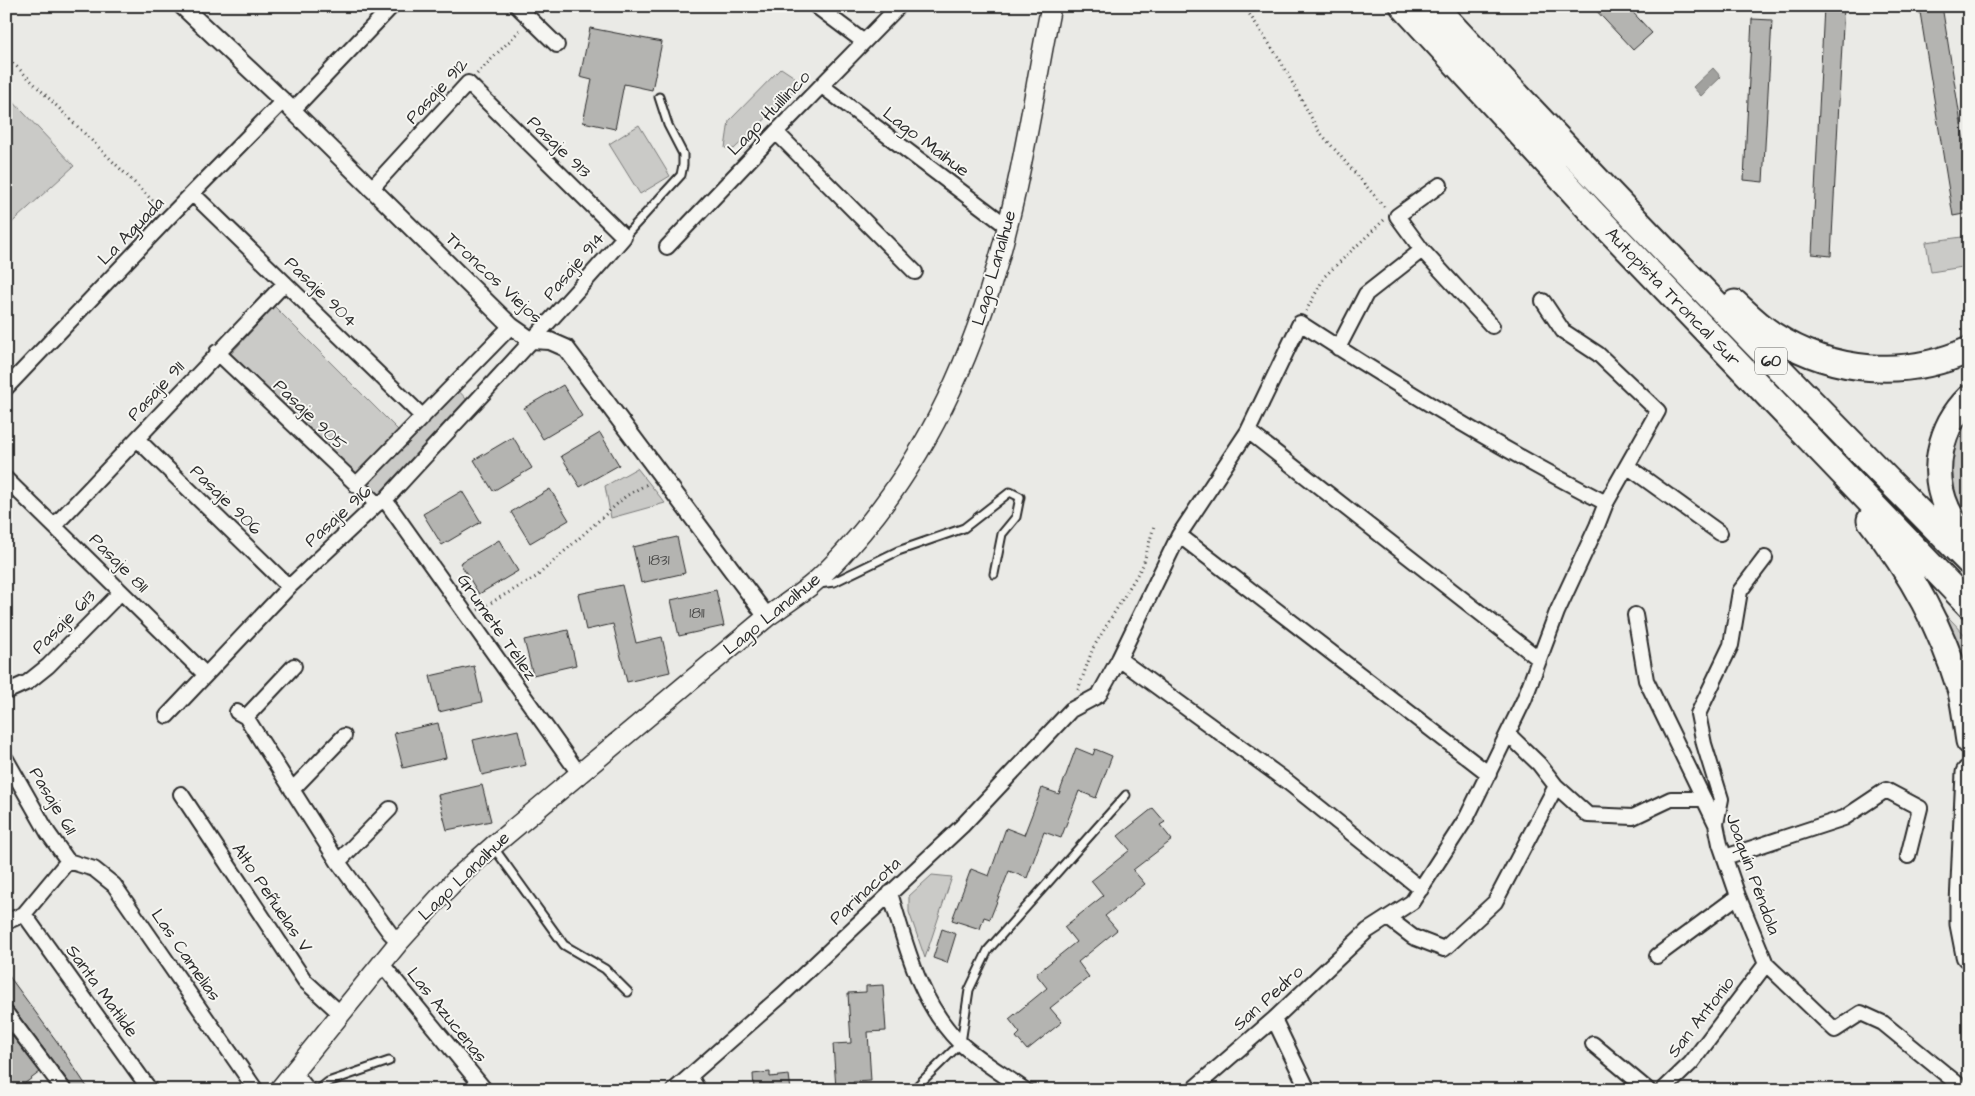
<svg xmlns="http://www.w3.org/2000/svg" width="1975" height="1096" font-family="'Architects Daughter',sans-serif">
<rect width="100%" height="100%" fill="#eaeae6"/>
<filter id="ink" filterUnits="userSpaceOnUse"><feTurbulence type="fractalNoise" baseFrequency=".02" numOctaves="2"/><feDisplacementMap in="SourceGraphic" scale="10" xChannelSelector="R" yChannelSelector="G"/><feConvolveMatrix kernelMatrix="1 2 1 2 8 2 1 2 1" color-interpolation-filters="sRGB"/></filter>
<g filter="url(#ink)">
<path fill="#cacac7" stroke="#7a7a79" d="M781,68L796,78L799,87L734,149L725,148L729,121Z
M6,94L74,166L6,228Z
M639,125L670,176L640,194L609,144Z
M1969,236V266L1931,272L1926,242Z
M274,306L399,431L356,477L230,355Z
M457,389L468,401L378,495L367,485Z
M1969,413V524L1956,502L1951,459L1962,420Z
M637,468L665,503L611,518L605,486Z
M1932,600L1969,639V694Z
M932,875L952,877L925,958L909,912V896Z"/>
<path fill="#a1a19e" stroke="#727270" d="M1713,68L1721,77L1701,96L1693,87Z"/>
<path fill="#b4b4b1" stroke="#2b2b2b" d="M1592,6H1627L1652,33L1633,50Z
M1824,6H1844L1831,256L1812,254Z
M1919,6H1942L1969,173V213L1953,216Z
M1752,19L1772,20L1763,182L1744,180Z
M590,28L662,42L652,90L624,84L615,129L583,122L592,80L580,77Z
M563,385L582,416L543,439L524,408Z
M600,433L619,465L580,487L561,456Z
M513,437L532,468L493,491L474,460Z
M550,489L569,520L530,543L511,512Z
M462,491L481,522L442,545L423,514Z
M677,537L685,573L641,583L633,547Z
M499,540L518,571L479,594L460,563Z
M622,585L636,643L662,637L670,672L627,682L613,624L586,630L578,594Z
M716,590L724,626L679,636L671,600Z
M568,630L576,665L533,675L524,640Z
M474,666L482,702L439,712L430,676Z
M438,723L446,758L403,768L394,733Z
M518,730L526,765L482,775L473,740Z
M1076,748L1093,755L1095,749L1112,756L1096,798L1079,791L1061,838L1044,832L1027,878L1009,871L990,919L984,917L980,929L952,920L971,869L989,876L1006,828L1024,835L1042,788L1059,794Z
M482,785L491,821L447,830L438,795Z
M1153,808L1165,822L1160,825L1172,840L1133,870L1145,884L1105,916L1117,930L1078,962L1089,977L1050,1008L1062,1022L1027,1050L1016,1037L1020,1033L1009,1019L1047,988L1036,974L1076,942L1064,927L1103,896L1091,881L1130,850L1118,836Z
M942,929L956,934L947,963L933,958Z
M6,972L58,1043L89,1090H73L71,1085L13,1008L6,1004Z
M883,985L886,1031L868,1032L871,1081L853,1082L854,1088L836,1089L833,1044L851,1043L848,993L866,992V986Z
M6,1028L40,1072L16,1090H6Z
M770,1072V1077L789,1075L791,1090H754L753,1074Z"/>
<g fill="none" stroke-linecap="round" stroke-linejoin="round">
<defs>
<path id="service" d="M624,237L681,175L683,165V154L668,125L659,97
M819,584L834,582L898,551L964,528L1010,492L1020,497L1016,517L1002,534L994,574
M494,848L564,945L605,969L628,992
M318,1090L328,1082L389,1061
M913,1090L961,1043L969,990L988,950L1126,795"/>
<path id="minor" d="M517,6L557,45
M816,6L864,42
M822,86L1008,227
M292,111L392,6
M776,132L915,272
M1440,185L1397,216L1422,250L1492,326
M193,194L423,417
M667,247L776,132L899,6
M1338,348L1366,294L1422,250
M217,352L377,504
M6,388L169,217L283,101
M1248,431L1539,659
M137,439L289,587
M1627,466L1720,533
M6,479L205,674
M356,485L511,326
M385,500L580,775
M55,525L285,283
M1179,535L1489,774
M1635,615L1646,680L1716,824L1720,844L1738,896L1766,964L1835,1030L1861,1013L1883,1023L1965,1090
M1119,659L1289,783L1421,889
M6,692L28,682L48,666L121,592
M237,712L246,717L338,862L390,933L399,942
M167,716L289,587L377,504L385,500C465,412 547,327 624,237L468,83L371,189
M246,717L294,666
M1508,734L1539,764L1556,786L1588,815L1633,817L1671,799H1703
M6,759L48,833L68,861
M292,790L344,736
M181,794L305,981L341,1014
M1716,824L1721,799L1704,744L1698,714L1731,645L1740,591L1765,558
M1725,857L1844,818L1886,790L1920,808L1908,856
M68,861L94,869L114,885L256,1090
M338,862L390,809
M890,893C906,945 919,1002 959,1042C978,1060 1003,1074 1025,1090
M24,914L150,1090
M1388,918L1413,937L1444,949L1495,902L1556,786
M6,922L24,914L68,861
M1657,956L1738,896
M381,963L485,1090
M6,1013L64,1090
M1274,1019L1308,1090
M1593,1044L1648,1090
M294,1072L308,1090
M690,1076L698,1090
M674,1090L782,995L962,826L1071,710L1099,695L1119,659L1179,535L1248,431L1300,323C1400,388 1501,449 1606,503
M1192,1090L1274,1019L1367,931L1412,902L1467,817L1524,700L1557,612L1597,526L1606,503L1658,411L1598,354L1563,331L1543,301
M1663,1090L1691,1063L1766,964"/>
<path id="tertiary" d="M182,6L283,101L511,326L531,340L550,341L566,348L767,617"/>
<path id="secondary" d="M279,1090L399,942L458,877L493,846L767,617C781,607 796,597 810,586C829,570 846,551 862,532C935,445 980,338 1007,228C1026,155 1036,80 1051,6"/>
<path id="motorway" d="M1403,6L1592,212L1969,605
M1434,6C1609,195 1788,379 1969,562
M1735,303C1747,314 1759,326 1773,335C1832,373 1905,379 1969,350
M1969,398C1940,426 1930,472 1947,509C1953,521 1961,534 1969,545
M1870,520C1911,572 1941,626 1960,689C1965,705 1966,724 1969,741
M1969,773L1963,904V924L1969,955"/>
</defs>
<use href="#service" stroke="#2b2b2b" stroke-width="11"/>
<use href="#minor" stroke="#2b2b2b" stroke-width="18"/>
<use href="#tertiary" stroke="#2b2b2b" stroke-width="20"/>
<use href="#secondary" stroke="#2b2b2b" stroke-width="22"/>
<use href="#motorway" stroke="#2b2b2b" stroke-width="29"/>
<path stroke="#2b2b2b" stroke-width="3" stroke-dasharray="1 4" stroke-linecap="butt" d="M1244,6L1280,60L1318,130L1386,209
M6,56L159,207
M477,74L522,28
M1306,311L1325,276L1384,220
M478,610L536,577L626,496L649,483
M1078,690L1093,648L1143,565L1154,526"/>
<use href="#service" stroke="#f6f6f2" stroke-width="7"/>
<use href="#minor" stroke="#f6f6f2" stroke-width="14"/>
<use href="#tertiary" stroke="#f6f6f2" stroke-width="16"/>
<use href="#secondary" stroke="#f6f6f2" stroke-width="19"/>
<use href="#motorway" stroke="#f6f6f2" stroke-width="25"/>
</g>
</g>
<g text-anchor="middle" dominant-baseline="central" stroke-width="4" stroke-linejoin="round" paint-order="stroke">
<g font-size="15" fill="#4d4d4c">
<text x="659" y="560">1831</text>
<text x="697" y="613">1811</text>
</g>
<rect fill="#f6f6f2" stroke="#686867" stroke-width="1" x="1755" y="347.5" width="32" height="27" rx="4"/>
<g font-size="16" font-weight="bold" fill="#2b2b2b">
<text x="1771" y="361">60</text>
</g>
<g font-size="18" fill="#2b2b2b" stroke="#f6f6f2">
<text transform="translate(437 91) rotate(-47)">Pasaje 912</text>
<text transform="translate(769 113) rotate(-46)">Lago Huillinco</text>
<text transform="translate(926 142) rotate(37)">Lago Maihue</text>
<text transform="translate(559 147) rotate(44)">Pasaje 913</text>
<text transform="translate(131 231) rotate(-46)">La Aguada</text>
<text transform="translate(574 266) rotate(-49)">Pasaje 914</text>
<text transform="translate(994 268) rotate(-74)">Lago Lanalhue</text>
<text transform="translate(494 278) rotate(43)">Troncos Viejos</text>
<text transform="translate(321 292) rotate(44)">Pasaje 904</text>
<text transform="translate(1673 297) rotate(46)">Autopista Troncal Sur</text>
<text transform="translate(156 391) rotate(-47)">Pasaje 911</text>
<text transform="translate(310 415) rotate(44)">Pasaje 905</text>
<text transform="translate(226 500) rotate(44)">Pasaje 906</text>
<text transform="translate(338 516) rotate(-42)">Pasaje 916</text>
<text transform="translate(119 563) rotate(45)">Pasaje 811</text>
<text transform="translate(772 614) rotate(-39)">Lago Lanalhue</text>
<text transform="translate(64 622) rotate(-45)">Pasaje 613</text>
<text transform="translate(497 627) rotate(55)">Grumete Téllez</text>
<text transform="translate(53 801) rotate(59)">Pasaje 611</text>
<text transform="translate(1753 874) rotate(70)">Joaquín Péndola</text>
<text transform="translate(464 876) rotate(-44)">Lago Lanalhue</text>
<text transform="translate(865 891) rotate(-43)">Parinacota</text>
<text transform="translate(272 898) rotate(56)">Alto Peñuelas V</text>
<text transform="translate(186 955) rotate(55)">Las Camelias</text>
<text transform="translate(102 991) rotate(54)">Santa Matilde</text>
<text transform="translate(1268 998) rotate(-42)">San Pedro</text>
<text transform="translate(447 1015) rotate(51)">Las Azucenas</text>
<text transform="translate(1701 1017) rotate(-52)">San Antonio</text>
</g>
</g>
<rect width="1975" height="1096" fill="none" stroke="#f6f6f2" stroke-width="25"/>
<rect x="12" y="12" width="1950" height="1071" fill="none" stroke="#2b2b2b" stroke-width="2" filter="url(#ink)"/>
</svg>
